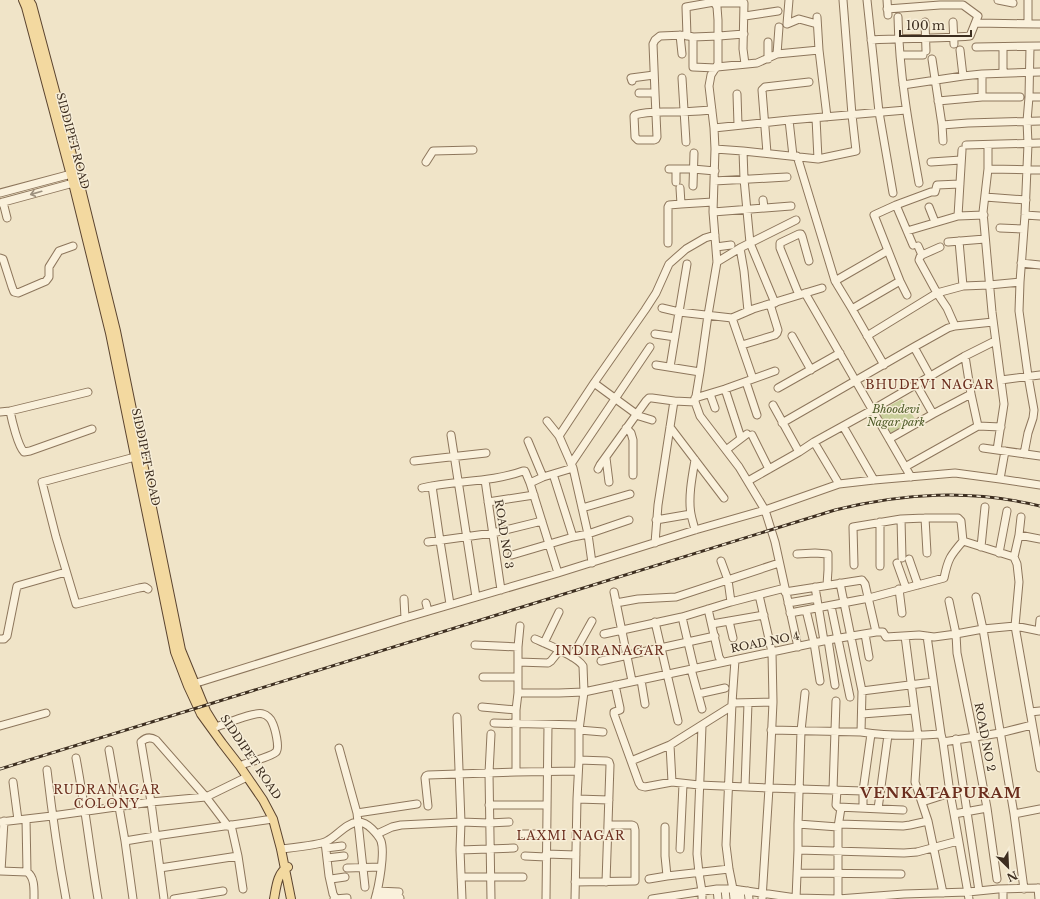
<svg xmlns="http://www.w3.org/2000/svg" width="1040" height="899" font-family="'Libre Baskerville',serif">
<rect width="100%" height="100%" fill="#f0e4c8"/>
<path fill="#c9cf9b" d="M902,399L915,419L891,433L878,412Z"/>
<g fill="none" stroke-linecap="round" stroke-linejoin="round">
<defs>
<path id="minor" d="M713,0L717,7L718,20V64L711,75L709,86L714,128L715,149L713,212L717,262L708,315L700,372L695,402L700,416L739,467L765,510L775,542L798,647
M789,0L787,24L799,19L817,24
M867,0L879,112L893,193
M887,0L888,15
M998,0L1013,3
M715,3H744L743,49L745,64
M745,16L778,11
M817,17L819,50L827,117
M898,17C899,73 909,128 919,183
M925,22L926,51
M953,22L954,44
M976,23L1040,24
M1028,23V0
M680,35L682,54
M687,36L686,7L714,2
M693,37V67L716,68
M871,40C904,38 937,39 970,36L978,16L963,5H940L887,9
M768,42V59
M976,47L1040,46
M1003,47V73
M960,50L963,76
M777,54L779,27
M900,55H923
M932,59L942,125L943,141
M717,67L757,63L777,54L819,50
M982,74V97
M682,78L686,142
M632,81L631,78L654,75
M903,85L963,76L982,74L1040,72
M639,93H655L653,44L655,40L660,36L684,35L693,37L719,36L744,34
M655,93L657,137L656,139L654,140H638L635,137L634,116L635,115C647,111 660,112 673,112C686,112 699,111 712,110
M737,94L738,125
M1029,97H1040
M938,101L982,97H1020
M816,118L818,159
M789,120L793,156
M942,125L968,123L1040,121
M714,128L789,120L906,110
M966,145L1040,143
M988,145V169L983,212L992,312L1004,404L997,450
M715,149L743,151L818,159L856,151L852,115L843,0
M743,151L744,179L750,243L775,303
M767,153L762,90L765,87L809,82
M797,156L835,281
M426,162L433,151L473,150
M931,162L961,160
M669,169H693L715,171
M988,169L1040,170
M714,181L787,177
M676,182V169
M693,186L694,153
M680,188L681,204L713,202
M0,193L75,173
M985,197L1026,200
M763,200L764,208
M3,202L7,218
M0,203L77,182
M896,205L874,215L900,281L907,295
M929,207L935,222
M713,212L791,206
M1025,215L1040,216
M958,216L962,150
M1000,228L1024,229
M907,231L958,216L984,215
M959,241L963,286
M948,242L985,239
M668,243V207L669,205L681,204
M913,245L896,205L931,192H935L937,185L960,184
M918,246L922,255
M716,247L731,245
M940,247L922,255L920,257L919,260L937,293L947,308L955,326
M740,248L744,271L748,311
M0,258L3,259L4,262L12,287L14,292L18,293L46,281L49,277V267L59,251L73,246
M717,262L740,248L796,220
M1021,263L1040,265
M805,293L911,477
M799,295L780,248V243L799,234H801L802,236L809,261
M662,308L679,312L732,318L753,309L822,288
M852,309L900,281
M732,318L753,379
M655,334L675,337
M792,336L811,370
M867,336L937,293L963,286L989,285L1020,282
M742,345L775,335L777,333L778,330L770,304
M914,347L930,376
M965,356L971,394L978,426L1001,427
M656,365L700,372
M884,365L852,309L835,281L887,251
M670,367L679,312L687,264
M1001,380L1040,375
M746,382L757,415
M594,383L639,416L652,420
M916,384L933,414
M778,388L840,353
M725,389L741,438
M710,394L715,408
M695,398L725,389L775,371
M773,405L799,452
M10,411C12,421 18,446 24,452L30,451L92,429
M0,412L10,411L88,392
M547,421L559,436L573,468L588,534L592,563
M782,423L914,347L948,328L955,326L993,322
M843,426L874,480
M670,427L724,498
M626,428L631,433L633,440V475
M451,435L476,597
M752,435L769,469
M559,436L594,383L645,310L656,293L669,264L686,249L705,238L715,235
M889,439L933,414L971,394
M528,441L543,477
M814,442L839,484
M983,448L1040,456
M726,450L747,434
M1024,454L1028,433L1033,418L1034,410L1028,376L1019,311L1020,282L1025,215L1028,144L1027,121L1029,97L1030,47
M135,457L42,482L56,537L76,604L139,588L145,587L148,589
M606,458L609,482
M695,460C692,477 688,498 691,514C692,520 694,525 695,530
M414,461L486,453
M571,464L650,347
M905,467L978,426
M598,469L600,465L646,401L649,398H652L674,401L695,402
M553,474L573,537
M1000,479L1005,451
M485,480L501,590
M748,481L799,452L814,442L872,410L965,356L995,341
M530,483L543,477L573,468
M432,486L440,541L450,604
M422,488C455,480 490,483 523,471H525L530,483L558,573
M488,502L534,495
M582,508L630,494
M1021,517L1019,535L1014,557L1017,564L1019,582L1015,626L1040,768
M925,518L927,553
M901,519L902,558
M656,520L691,514
M880,522V566
M1019,535L1040,539
M428,542L493,533L542,521
M655,543L658,505L674,401
M981,547L985,507
M999,553L1007,511
M797,554L815,553L828,554V570L827,585
M512,555L573,537L588,534L629,520
M909,559L918,585
M721,561L728,580L731,602
M897,563L906,588
M854,565L853,527L901,519L925,518H958L961,521L963,541L1014,557
M840,583L862,691L861,732
M815,587L824,641
M899,589L902,613
M614,592L632,681
M785,592L862,580L865,584L876,632
M759,595L772,652L773,702L769,788L762,899
M976,597L983,629L1014,814L1024,889
M404,599L405,618
M949,601L956,634L957,653L974,737L987,808L997,879
M426,603L428,611
M616,603L638,599L676,597L779,563
M788,603L817,598
M831,606L850,697
M708,609L719,657L722,662
M806,610L814,643L820,681
M790,613L869,598L944,578C948,559 950,556 963,541
M682,617L694,668
M729,621L733,638
M655,622L678,721
M712,624L764,615
M1039,631L1040,620
M604,634L682,617L731,602L785,588
M865,634L869,657
M905,636L918,736L915,782L928,821L943,893
M927,636L941,734
M0,639H4L7,636L17,586L66,572
M535,639C546,644 577,656 583,666L584,692L579,730V760L577,799L575,899
M828,640L835,685
M544,643L559,612
M475,645L518,647
M572,657L592,621
M601,661L715,636
M518,662L548,663L551,661L559,651
M691,669L702,709
M483,677H518
M641,680L645,704
M190,685L405,618L558,573L695,530L765,510L839,484L874,480L955,473L1000,479L1040,485
M615,685L620,708V710L614,712V714L639,783L641,786L645,787L672,782L699,785L769,788L863,791
M862,691L933,682
M518,693H559L584,692L828,640L876,632H883L886,637L919,635L934,637L956,634L983,629L1015,626L1040,631
M698,694L725,688
M732,703L773,702
M482,707L516,710
M1030,712L1040,711
M862,714L914,710
M457,717L461,822L460,850L462,899
M494,723L579,725
M0,726L46,713
M702,726L697,854L699,873L702,891V899
M216,727C226,724 255,711 263,714C267,715 271,719 272,722C275,728 280,748 276,752C272,756 251,762 244,764
M579,730L603,732
M771,730L861,732C887,736 915,736 941,734L943,742L1000,733L1032,725
M491,734L489,773L491,899
M956,739L979,891
M670,745L672,782
M339,748L357,813L365,887
M109,750L125,841L133,899
M76,758C85,805 90,852 98,899
M579,760L607,761L609,762L610,765L606,882
M631,761L670,745L732,706
M47,770C52,813 58,856 66,899
M516,772V710L518,693V647L520,626
M13,782L18,820
M745,787L748,703
M833,790L836,701
M837,790L836,805L838,807L903,810
M950,793L954,814
M577,799L609,800
M922,802L950,793L943,742
M489,805H546
M428,806L425,778L426,776L428,775L516,772L578,771
M863,808V791L871,734
M878,809L888,735
M357,813L417,804
M1014,814L1040,809
M26,819L27,872
M0,822L52,816L151,802L206,797L247,777
M798,824L838,827
M839,824L903,826L910,825L928,821
M231,825L238,856L243,889
M665,827V856L667,876
M377,834L392,827L401,825L461,822L489,823L509,822
M523,834H546
M125,841L155,836L273,819
M325,842L329,876L333,894L336,899
M326,848L342,846
M281,849C289,848 321,845 327,841C337,836 346,823 358,822C363,822 368,825 372,829C375,832 379,836 381,841C385,853 379,886 375,899
M680,849L683,784
M460,850L514,848
M798,850L904,853L917,852L958,841
M546,854L576,855
M525,856L546,857
M327,858L344,856
M160,868L238,856
M347,868L381,867
M0,871L27,872C35,877 34,890 34,899
M1,871L4,821
M797,873L901,874
M461,877H523
M331,879L345,877
M649,879L667,876L729,869
M575,882L635,881V830L634,826L632,825H608
M1038,888L1039,899
M717,889L718,899
M725,889L726,899
M1003,889V899
M740,890L741,899
M377,891L399,892
M748,891L749,899
M376,897L400,898
M164,899L151,802L141,742C146,737 151,737 156,740L206,797L228,826
M174,899L223,891
M334,899L347,898
M546,899L548,725
M652,899L717,889H733L796,898L838,899L904,894L968,892L998,889L1040,888
M734,899L733,889L729,869L726,845L732,703L735,660
M796,899L798,850V824L801,731L805,693
M838,899V827L841,808
M969,899L954,814L987,808"/>
<path id="major" d="M23,0L26,7L73,183L110,333L175,652L188,686L201,714L222,743L239,765L263,800L273,819L281,849L291,899
M29,0L32,5L79,181L116,331L181,650L206,711L214,724
M274,899C276,889 277,872 288,867"/>
</defs>
<use href="#minor" stroke="#8d765c" stroke-width="9"/>
<use href="#major" stroke="#5b4430" stroke-width="10"/>
<use href="#minor" stroke="#faf1dc" stroke-width="7"/>
<use href="#major" stroke="#f3d9a0" stroke-width="8"/>
<defs>
<path id="rail" d="M0,769L835,510C904,493 970,489 1040,506"/>
</defs>
<use href="#rail" stroke="#3d2e20" stroke-width="3"/>
<use href="#rail" stroke="#f7eed8" stroke-width="1.5" stroke-dasharray="4.5" stroke-linecap="butt"/>
</g>
<defs><path id="oneway-shaft" d="M-6 0H5M1.5-3L5.5 0L1.5 3" fill="none" stroke-width="1.6" stroke-linecap="round" stroke-linejoin="round"/></defs>
<use stroke="#9c907e" href="#oneway-shaft" transform="translate(36 193) rotate(164)"/>
<g text-anchor="middle" dominant-baseline="central" stroke-width="3" stroke-linejoin="round" paint-order="stroke">
<g font-size="11" fill="#3d2e20" stroke="#f7eed8">
<text transform="translate(73 141) rotate(75)">SIDDIPET ROAD</text>
<text transform="translate(146 457) rotate(78)">SIDDIPET ROAD</text>
<text transform="translate(504 534) rotate(81)">ROAD NO 3</text>
<text transform="translate(765 642) rotate(-11)">ROAD NO 4</text>
<text transform="translate(985 737) rotate(79)">ROAD NO 2</text>
<text transform="translate(251 757) rotate(56)">SIDDIPET ROAD</text>
</g>
<g font-size="11" font-style="italic" fill="#4d5a26" stroke="#f7eed8">
<text x="896" y="409">Bhoodevi<tspan x="896" dy="13">Nagar park</tspan></text>
</g>
<g font-size="12" letter-spacing="1" fill="#6b2e1e" stroke="#f7eed8">
<text x="930" y="384">BHUDEVI NAGAR</text>
<text x="610" y="650">INDIRANAGAR</text>
<text x="107" y="789">RUDRANAGAR<tspan x="107" dy="14">COLONY</tspan></text>
<text x="571" y="835">LAXMI NAGAR</text>
</g>
<g font-size="15" font-weight="bold" letter-spacing="1" fill="#6b2e1e" stroke="#f7eed8">
<text x="941" y="792">VENKATAPURAM</text>
</g>
</g>
<g transform="translate(1008 867) rotate(156)" stroke="#f7eed8" stroke-width="3" paint-order="stroke">
<path d="M0-3L7 15L0 10L-7 15Z" fill="#3d2e20"/>
<text y="-6" font-size="11" font-weight="bold" text-anchor="middle" fill="#3d2e20">N</text>
</g>
<path d="M900 30v6h71v-6" fill="none" stroke="#3d2e20" stroke-width="2"/>
<text x="906" y="30" font-size="12" fill="#3d2e20" stroke="#f7eed8" stroke-width="3" paint-order="stroke">100 m</text>
</svg>
